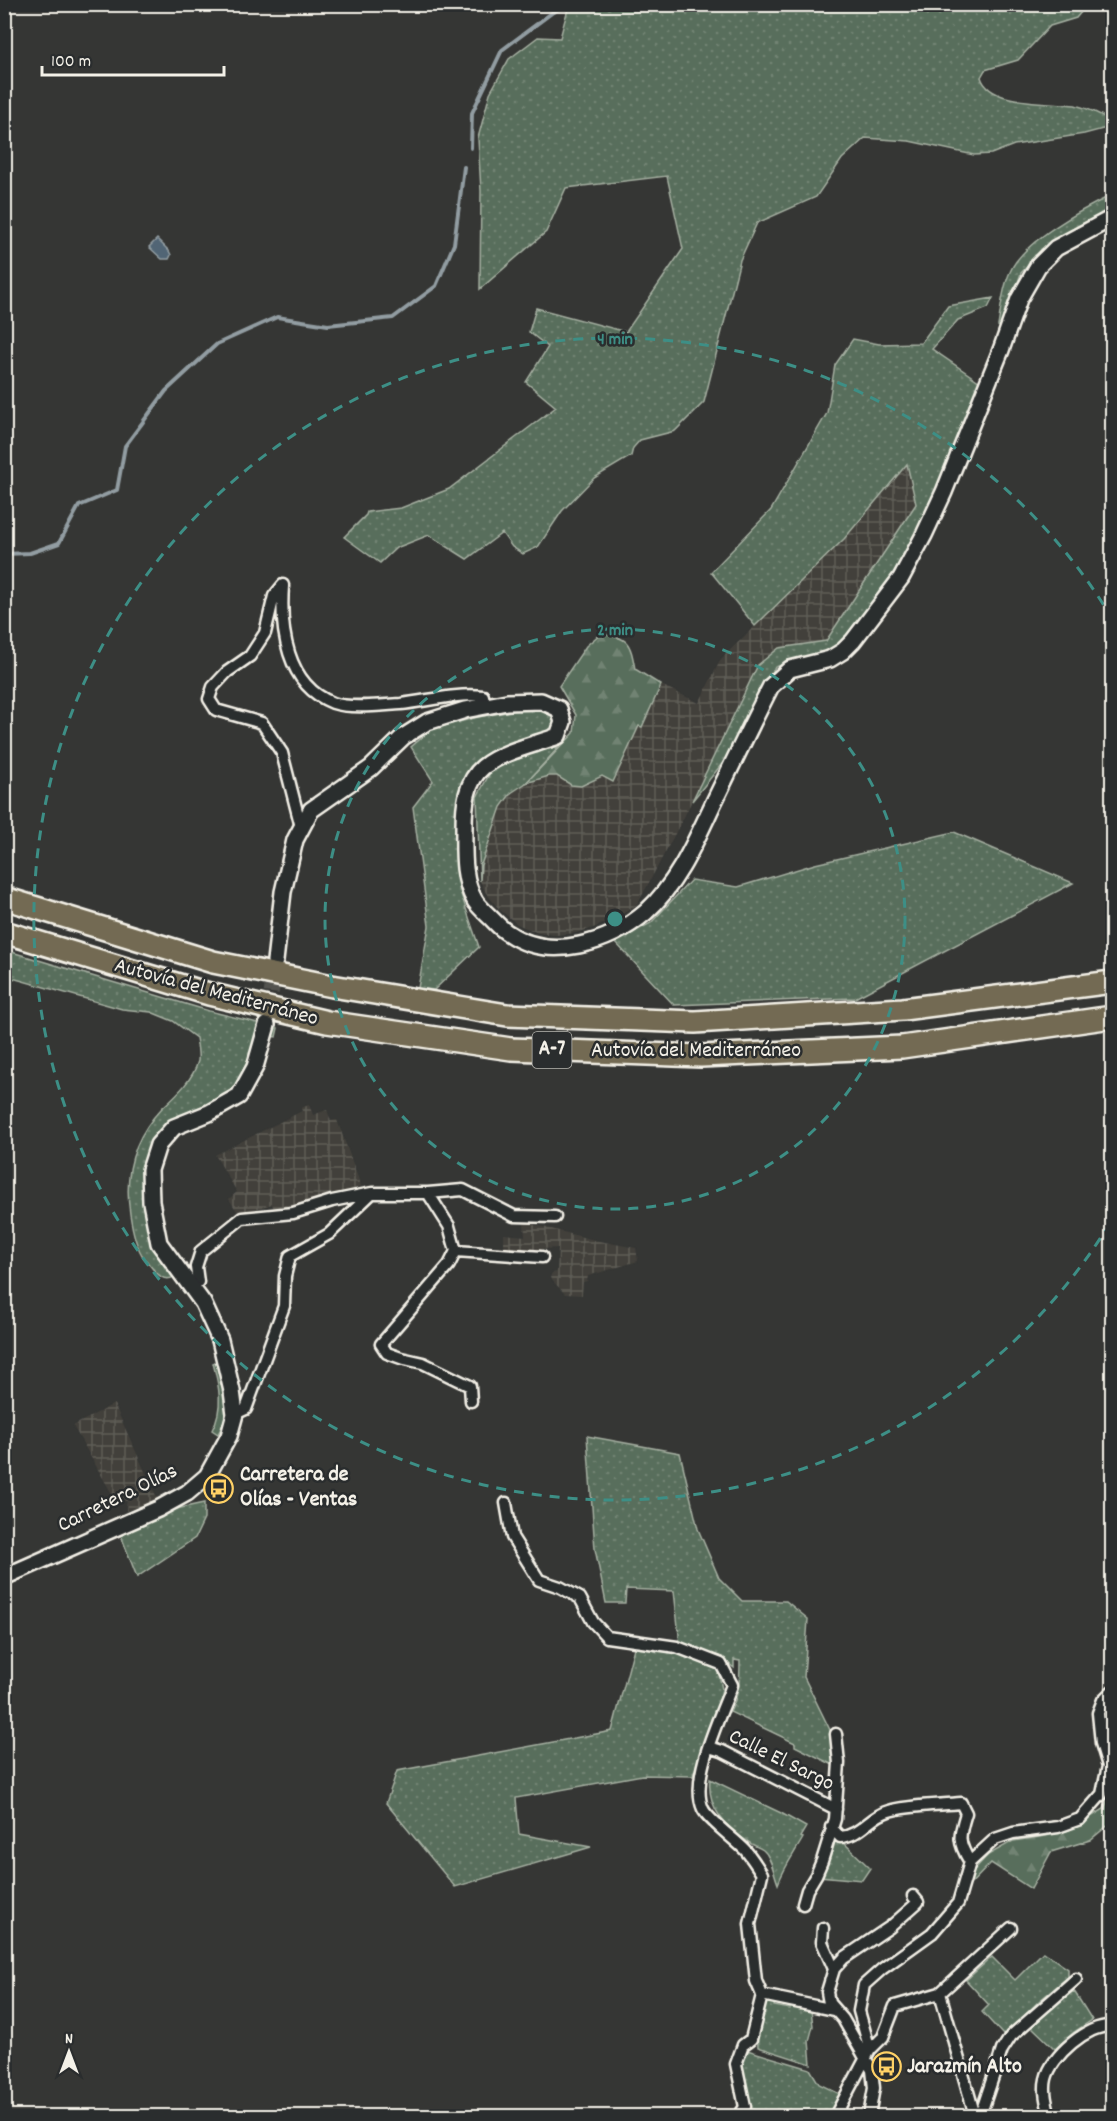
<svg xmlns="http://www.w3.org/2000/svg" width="1117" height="2121" font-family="Dekko,sans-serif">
<defs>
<pattern id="industrial-grid" width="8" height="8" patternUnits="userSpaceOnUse" patternTransform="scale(1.5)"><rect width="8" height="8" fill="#43413b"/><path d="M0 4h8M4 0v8" fill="none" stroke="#5f5d57"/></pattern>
<pattern id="grass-dots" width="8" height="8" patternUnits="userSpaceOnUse" patternTransform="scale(1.5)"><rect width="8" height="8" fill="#586e5b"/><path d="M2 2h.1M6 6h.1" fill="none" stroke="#718373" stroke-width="1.8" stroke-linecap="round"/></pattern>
<pattern id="forest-firs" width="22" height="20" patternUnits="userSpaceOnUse" patternTransform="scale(1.5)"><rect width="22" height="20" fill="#586e5b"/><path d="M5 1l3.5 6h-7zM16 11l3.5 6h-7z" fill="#718373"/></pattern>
</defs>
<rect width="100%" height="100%" fill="#353634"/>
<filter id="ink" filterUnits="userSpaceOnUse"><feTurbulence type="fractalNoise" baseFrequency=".0167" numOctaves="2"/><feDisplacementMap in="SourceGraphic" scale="12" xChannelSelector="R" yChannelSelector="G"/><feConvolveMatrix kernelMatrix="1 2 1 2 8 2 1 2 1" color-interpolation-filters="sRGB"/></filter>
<g filter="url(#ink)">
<path fill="url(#industrial-grid)" d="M907,463L916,504L826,641L779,648L758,665L685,815L637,905L619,916L596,927L576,933L556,935L538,933L517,924L499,909L486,893L480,881L481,865L501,807L511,793L526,783L550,776H557L571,785L581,786L602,776L639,726L642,727L661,685L699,703L721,659L844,539Z
M309,1105L313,1115L327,1110L331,1121L337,1120L361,1186L338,1197L276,1214L272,1204L239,1214L229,1199L237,1192L215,1155L302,1111L301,1108Z
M524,1222L594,1240L636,1248L638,1261L588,1276L587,1281L583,1282L582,1295L565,1294L550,1278L552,1273L557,1272L558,1248L524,1250L504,1247V1234L525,1236Z
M114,1404L158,1500L126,1511L127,1501L115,1499L73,1426Z"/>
<path fill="url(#grass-dots)" stroke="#a6b0a2" stroke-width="1.5" d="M569,5H1087L1076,18L1050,26L1018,60L985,70L981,77C989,106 1050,101 1075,105C1086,108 1100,114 1109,120L1107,128L1084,134L1014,145L991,154L974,155L909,141L865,138L842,159L816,197L757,223L740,260L704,402L675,431L640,440L633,448L631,456L594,478L562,511L538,547L523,554L512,547L502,533L467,559L429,535L396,548L380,563L344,537L366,515L367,512L401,508L449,489L556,407L526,382L548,347L529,332L536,308L626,332L683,249L667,176L566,188L546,232L480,289L481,191L478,138L490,93L509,59L538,37L560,38Z
M1112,195V210L1050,244L1021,273L1003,329L998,326C1001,309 1002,289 1010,272C1023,241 1083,209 1112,195Z
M993,298L988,308L958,320L932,349L980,382L941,480L906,554L863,617L838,647L775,667L725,760L692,801L758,665L779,648L826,641L916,504L907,464L844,539L755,626L711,572L771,510L827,413L835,365L853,339L879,344L921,343L948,306Z
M529,708H545L554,714L555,726L547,736L474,770L457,824L459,888L479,947L434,990L418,988L429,926L413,807L433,781L411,747L432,729L478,717Z
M559,747L526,783L511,793L501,807L481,865L480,881L477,797L491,771L523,754Z
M954,832L1073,883L855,998L674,1005L615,942L651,923L691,880L738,887L815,864Z
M5,950L209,1011L278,1028L276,1037L255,1034C253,1047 251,1067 243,1078C216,1117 144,1110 144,1170C144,1179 150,1191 152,1201C160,1226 168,1251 175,1276C162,1286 152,1267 144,1258C136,1247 132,1228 130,1214C124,1175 133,1138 162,1108C176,1095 193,1080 198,1061C199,1054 197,1044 196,1038L173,1021L151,1012L122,1009L5,976Z
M587,1436L680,1453L698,1529L719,1578L742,1601H786L808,1619L804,1677L832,1734L835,1766L795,1746V1743L730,1712C739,1694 740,1681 740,1661L734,1660V1668L721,1657L680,1644L674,1591L626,1589L625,1603H606L595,1549Z
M204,1503V1519L195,1538L137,1577L120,1533L176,1509Z
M635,1644L681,1653L718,1670L722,1689L718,1706L708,1728L693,1776L642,1775L516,1798L519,1834L591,1847L455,1887L386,1803L397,1771L612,1731Z
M710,1779L781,1813L806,1827L800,1837L803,1838C794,1854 784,1867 778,1884C774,1874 771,1856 763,1850C759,1847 754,1846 750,1843C727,1829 707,1808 710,1779Z
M832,1840L843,1842L870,1868L862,1880L819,1876Z
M1043,1952L1068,1969V1977L1039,2001L1004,2036L982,2012L989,2005L966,1980L992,1957L1015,1980Z
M1074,1991L1092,2020L1074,2032L1055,2049L1032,2027L1052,2005Z
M764,1999L775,2003L774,2006L790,2009L791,2006L811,2010L813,2026L809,2041L811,2064L758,2047L757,2030Z
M747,2050L810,2069L819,2084L840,2094L828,2116H746C751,2093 734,2072 747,2050Z"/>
<path fill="url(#forest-firs)" stroke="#a6b0a2" stroke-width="1.5" d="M600,634C629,637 630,642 635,669L661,685L642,727L639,726L613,782L602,776L581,786L571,785L557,776H549L526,783L574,733L576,715L559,686L586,646Z
M1112,1789V1822L1090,1840L1051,1852L1031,1889L991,1863L966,1889L972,1872L988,1855L1013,1841L1046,1836L1069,1830L1104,1809Z"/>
<path fill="#586e5b" stroke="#a6b0a2" stroke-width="1.5" d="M218,1361C225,1386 233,1411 218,1434L212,1430C224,1408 219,1385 213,1363Z"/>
<path fill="#516574" stroke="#929da2" stroke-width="1.5" d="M157,239L169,251L171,255L169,259H162L149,247Z"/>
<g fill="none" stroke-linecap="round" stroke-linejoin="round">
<path stroke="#929da2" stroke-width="4" d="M1010,4L1092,7L1112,6
M471,148L472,113L502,50L553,12L569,4
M4,554L30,553L59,543L79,506L117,490L125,446L166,391L217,344L277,317L328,325L393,318L436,286L454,244L464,167"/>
<path stroke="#52524f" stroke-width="15" stroke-dasharray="15 8" stroke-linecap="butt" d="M269,1016L274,966"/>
<defs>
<path id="minor" d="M283,585L274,596L265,633L250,656L227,672L213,687L209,699L216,710L262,723L282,753L301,827
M283,586C280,628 286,685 333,703C350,709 383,705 401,704C428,701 455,693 483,696L485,706
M428,1193L449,1226L456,1251L542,1257
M456,1251L449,1265L381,1344L387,1353L401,1358L423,1363L470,1386L471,1401
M192,1287L198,1282L196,1267L201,1251L242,1218L293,1213L332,1201L372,1193H428L463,1190L514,1216L555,1217
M235,1414L246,1409L284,1306L285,1276L290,1256L329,1234L371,1194
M506,1503L512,1537L539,1580L560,1587L580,1598L593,1622L607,1637L677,1647L721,1664L732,1685C721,1715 689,1779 703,1809C708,1820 736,1840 746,1851C752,1858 757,1866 762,1874L750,1924L756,1981L762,1995L834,2010
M709,1747L722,1751L836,1809
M831,1827L840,1837C861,1836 870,1816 889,1811C907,1805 941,1805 961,1803L966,1813C959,1836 957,1841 970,1862
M803,1904L807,1890L816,1875L822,1861L835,1819L839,1763L836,1734
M823,1928L822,1942L834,1969L827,1992L829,2003L843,2019L872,2070L874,2088L869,2116
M834,1969L844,1958L890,1927L916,1904L918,1902L913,1896
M870,2050L883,2037L895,2006L940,1993
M739,2116L745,2107L736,2064L743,2045L751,2039L762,1995
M835,2116L870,2050L859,2011L864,1985L882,1969L932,1933L958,1903L970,1862L995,1839L1013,1833L1058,1827L1080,1819L1102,1794L1108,1766L1101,1743L1098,1713L1103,1700L1112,1691
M975,2116L940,1993L1011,1928
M980,2116L1002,2050L1011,2036L1076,1979
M1050,2116C1047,2105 1043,2091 1046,2079C1051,2056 1088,2024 1112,2026"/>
<path id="secondary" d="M275,961L283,892L295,840L311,810L371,768L403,737L427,722L465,710L507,702L541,701L559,709L563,722L558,736C534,745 503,751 483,767C466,781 464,806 464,826C464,851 462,879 475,901C479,907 486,913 491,918C496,923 501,929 508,933C550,962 610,943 646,912C678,883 695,842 713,804C732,765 751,725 771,686L790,669L830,659L843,651L853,641L901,578L924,535L944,492L1001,350L1019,299L1038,266L1056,248L1112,218
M4,1577L158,1509L187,1493L207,1476L229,1436L235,1414L232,1391L220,1340L203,1303L159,1243L151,1202L150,1170L158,1145L174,1127L209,1113L239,1096L255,1067L267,1025"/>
<path id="motorway" d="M4,898L213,962L332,986L507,1015L695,1022L903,1009L1112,982
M4,932L209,994L327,1022L511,1049L701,1056L902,1047L1112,1017"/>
</defs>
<use href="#minor" stroke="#f4f1e8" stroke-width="15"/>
<use href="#secondary" stroke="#f4f1e8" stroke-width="20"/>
<use href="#motorway" stroke="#f4f1e8" stroke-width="26"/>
<use href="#minor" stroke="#2a2d2e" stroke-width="10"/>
<use href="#secondary" stroke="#2a2d2e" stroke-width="15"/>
<use href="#motorway" stroke="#736b52" stroke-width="21"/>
</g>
</g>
<g fill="none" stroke="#3d8f86" stroke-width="3" stroke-dasharray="10 8">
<circle cx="615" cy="919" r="290"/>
<path d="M1110 1223A581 581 0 1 1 1110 615"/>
</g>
<defs>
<symbol id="bus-ring" viewBox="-11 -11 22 22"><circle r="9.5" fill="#2a2d2e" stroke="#ffd166" stroke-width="1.5"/><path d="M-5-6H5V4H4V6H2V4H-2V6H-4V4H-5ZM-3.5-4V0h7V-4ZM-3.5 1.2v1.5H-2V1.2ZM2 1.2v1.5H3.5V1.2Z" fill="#ffd166"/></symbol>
</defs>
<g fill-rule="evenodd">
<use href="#bus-ring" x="202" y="1472" width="33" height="33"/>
<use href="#bus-ring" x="870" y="2050" width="33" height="33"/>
</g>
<g text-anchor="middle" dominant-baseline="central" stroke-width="5" stroke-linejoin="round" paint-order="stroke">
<rect fill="#2a2d2e" stroke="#b7b6b0" stroke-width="1.5" x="532.5" y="1032" width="39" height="36" rx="4.5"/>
<g font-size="21" font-weight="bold" fill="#f4f1e8">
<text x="552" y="1050">A-7</text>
</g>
<g font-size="22" fill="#f4f1e8" stroke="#2a2d2e">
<text transform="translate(216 993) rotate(15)">Autovía del Mediterráneo</text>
<text x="696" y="1051">Autovía del Mediterráneo</text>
<text transform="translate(118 1499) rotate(-26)">Carretera Olías</text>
<text transform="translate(781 1761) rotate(26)">Calle El Sargo</text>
</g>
<g font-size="22" font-weight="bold" fill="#f4f1e8" stroke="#2a2d2e" text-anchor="start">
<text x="240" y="1475">Carretera de<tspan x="240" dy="25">Olías - Ventas</tspan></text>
<text x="907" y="2067">Jarazmín Alto</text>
</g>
</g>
<circle cx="615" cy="919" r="9" fill="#3d8f86" stroke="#2a2d2e" stroke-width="3"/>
<g font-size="18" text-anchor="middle" font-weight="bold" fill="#3d8f86" stroke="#2a2d2e" stroke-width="5" stroke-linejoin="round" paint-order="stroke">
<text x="615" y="344">4 min</text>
<text x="615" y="635">2 min</text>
</g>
<rect width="1117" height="2121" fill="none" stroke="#2a2d2e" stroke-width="24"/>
<rect x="12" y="12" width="1093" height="2097" fill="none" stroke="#f4f1e8" stroke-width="2" filter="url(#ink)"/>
<g transform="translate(69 2052)" stroke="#2a2d2e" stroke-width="4.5" paint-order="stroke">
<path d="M0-4.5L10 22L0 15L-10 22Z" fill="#f4f1e8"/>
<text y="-9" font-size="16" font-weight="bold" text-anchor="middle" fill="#f4f1e8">N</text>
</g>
<path d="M42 66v9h182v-9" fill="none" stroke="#f4f1e8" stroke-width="3"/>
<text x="51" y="66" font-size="18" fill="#f4f1e8" stroke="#2a2d2e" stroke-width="4.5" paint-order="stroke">100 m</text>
</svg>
